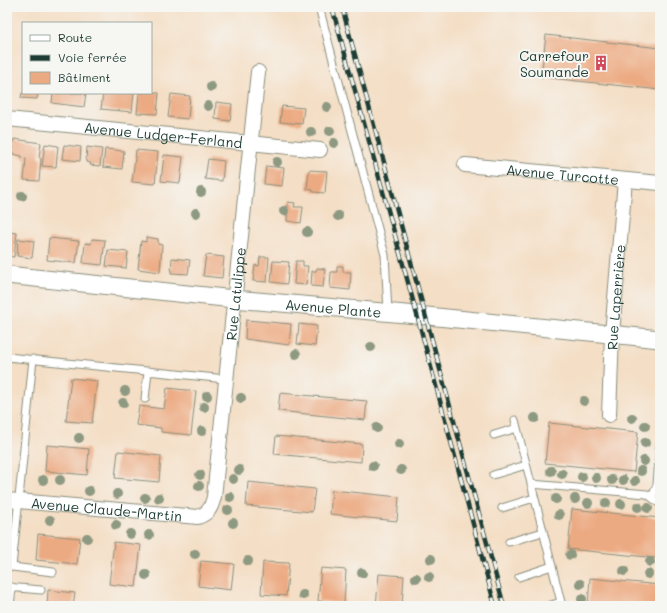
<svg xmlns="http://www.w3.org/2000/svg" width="667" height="613" font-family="Mali,sans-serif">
<rect width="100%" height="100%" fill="#f6f6f2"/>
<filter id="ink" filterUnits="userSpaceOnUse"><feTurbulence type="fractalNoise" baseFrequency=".025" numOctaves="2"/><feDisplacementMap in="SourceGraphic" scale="8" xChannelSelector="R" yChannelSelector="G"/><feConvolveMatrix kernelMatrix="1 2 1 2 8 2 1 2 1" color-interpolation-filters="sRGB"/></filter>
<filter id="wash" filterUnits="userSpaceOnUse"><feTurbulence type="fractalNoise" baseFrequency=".012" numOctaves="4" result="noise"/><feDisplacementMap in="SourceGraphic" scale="16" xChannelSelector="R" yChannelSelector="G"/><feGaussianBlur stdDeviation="0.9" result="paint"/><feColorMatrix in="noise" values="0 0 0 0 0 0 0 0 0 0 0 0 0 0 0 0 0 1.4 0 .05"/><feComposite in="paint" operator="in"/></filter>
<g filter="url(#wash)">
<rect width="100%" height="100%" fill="#f4dec5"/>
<g id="blocks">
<path fill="#ecaa82" d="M546,35L660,48V90L541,77Z
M151,92L159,93L157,114L137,113L139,93Z
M22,93H38L37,99L21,98Z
M53,93H86L84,107L52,103Z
M103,93H134L132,112L101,109Z
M171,94L190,96L188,119L168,117Z
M216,102L232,104L230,121L215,119Z
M282,106L304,108L302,124L280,122Z
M7,139H12L10,162H7Z
M14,139L41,143L39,157L41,159L39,181L24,180L26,159L22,158V156L13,154Z
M45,144L58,146L56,167L42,166Z
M64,145L81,147L80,161L62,159Z
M87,147L102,149L100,166L90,165L91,163L86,162Z
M105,149L124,151L122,169L103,167Z
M136,150L158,152L155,184L132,182Z
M164,155L183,157L180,183L161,181Z
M208,159L224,161L222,181L205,179Z
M266,166L284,168L282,186L264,184Z
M309,170L327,171L325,193L313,192V190L307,189Z
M288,202L295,203L294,207H303L301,223L287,221Z
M7,232L17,233L14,257L7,256Z
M146,237L158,239V244L162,245L160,272L138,269L141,241L146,242Z
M49,238L79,241L76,263L47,260Z
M18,239L34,241L32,258L17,256Z
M92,239L105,240L102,265L83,263L85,243L91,244Z
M108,250L128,252L126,268L106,266Z
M206,255L224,257L222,278L203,276Z
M260,257H269L267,282L253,281L255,265L259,266Z
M172,258L190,260L188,274L171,273Z
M273,261L289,262L287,284L271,282Z
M296,261H303V266H308L306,285L294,284Z
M337,266H343V272H351L350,290L330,288L331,272H337Z
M317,268L325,269L323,287L311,286L312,271H316Z
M246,320L291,324L289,345L245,339Z
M299,324L317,326L315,346L297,344Z
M71,378L97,381L92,423L66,421Z
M167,388L196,391L191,435L161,432V428L136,425L139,406L164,409Z
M280,393L367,401L365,420L278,411Z
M549,423L638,432L634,472L545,463Z
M276,436L362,444L361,462L274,454Z
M47,445L89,449L87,475L45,471Z
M118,451L161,456L159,482L115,478Z
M248,482L315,489L312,512L246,506Z
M332,490L399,497L397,521L330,514Z
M572,509L660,518L657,558L568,549Z
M38,534L80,538L77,564L36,560Z
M114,542L141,545L136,587L109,584Z
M201,561L234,564L231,590L198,586Z
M263,562L289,563L286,596L261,594Z
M321,568L346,570L344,603L318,601Z
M379,574L404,576L402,606H376Z
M590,578L660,585V606H588Z
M48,590L75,593L73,606H47Z"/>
</g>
</g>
<g filter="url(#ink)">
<use href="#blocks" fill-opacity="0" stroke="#8a8e7c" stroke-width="1"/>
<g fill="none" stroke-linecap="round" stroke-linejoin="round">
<defs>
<path id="service" d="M319,7L385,255L388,312
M7,357L226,379
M33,359L12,567L53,572
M145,399L148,371
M515,420L562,606
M494,435L517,428
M493,475L526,465
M531,484L647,494L660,504
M652,497L657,485L660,444
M502,508L534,498
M509,542L543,532
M519,577L552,566
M7,587L41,590
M10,606L12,587
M548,606L561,602"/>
<g id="minor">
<path id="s1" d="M7,119L320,150"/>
<path id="s2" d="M465,165L660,183"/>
<path id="s3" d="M609,415L612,334L625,180"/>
<path id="s4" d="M7,500L198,517C209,513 211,508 214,497L258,72"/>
</g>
<g id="tertiary">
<path id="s5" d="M7,275L234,299L417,315L660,339"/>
</g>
</defs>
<use href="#service" stroke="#8a8e7c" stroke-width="9"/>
<use href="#minor" stroke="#8a8e7c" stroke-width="16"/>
<use href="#tertiary" stroke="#8a8e7c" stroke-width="19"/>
<use href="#service" stroke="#fff" stroke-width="7"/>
<use href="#minor" stroke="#fff" stroke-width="14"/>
<use href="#tertiary" stroke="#fff" stroke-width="17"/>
<defs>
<path id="rail" d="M332,7L417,315L495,606
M342,7L504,606"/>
</defs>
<use href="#rail" stroke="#1f3d34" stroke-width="4.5"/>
<use href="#rail" stroke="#f6f6f2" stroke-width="3" stroke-dasharray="9" stroke-linecap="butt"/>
</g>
<g fill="#8d9981">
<circle cx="211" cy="87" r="5"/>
<circle cx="208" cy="106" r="5"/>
<circle cx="327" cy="107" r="5"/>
<circle cx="330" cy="131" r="5"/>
<circle cx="311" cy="132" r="5"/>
<circle cx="334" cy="143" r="5"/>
<circle cx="277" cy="162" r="5"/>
<circle cx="201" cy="192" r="5"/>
<circle cx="22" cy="196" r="5"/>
<circle cx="284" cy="211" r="5"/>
<circle cx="196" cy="213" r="5"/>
<circle cx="338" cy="216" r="5"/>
<circle cx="307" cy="232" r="5"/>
<circle cx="371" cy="347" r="5"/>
<circle cx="296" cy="354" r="5"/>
<circle cx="125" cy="391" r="5"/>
<circle cx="207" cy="396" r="5"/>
<circle cx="241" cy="398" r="5"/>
<circle cx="584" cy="401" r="5"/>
<circle cx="123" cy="403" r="5"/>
<circle cx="204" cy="407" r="5"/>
<circle cx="535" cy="418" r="5"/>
<circle cx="632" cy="418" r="5"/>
<circle cx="645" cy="426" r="5"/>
<circle cx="377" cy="428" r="5"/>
<circle cx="202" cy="431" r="5"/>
<circle cx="79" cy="438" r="5"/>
<circle cx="645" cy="443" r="5"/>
<circle cx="399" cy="444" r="5"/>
<circle cx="644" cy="461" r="5"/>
<circle cx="373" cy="466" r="5"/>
<circle cx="239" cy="470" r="5"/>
<circle cx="401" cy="470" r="5"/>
<circle cx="551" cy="471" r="5"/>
<circle cx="641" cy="471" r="5"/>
<circle cx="562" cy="474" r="5"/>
<circle cx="200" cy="475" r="5"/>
<circle cx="582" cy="477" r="5"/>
<circle cx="596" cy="478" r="5"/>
<circle cx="233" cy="479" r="5"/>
<circle cx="43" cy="480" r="5"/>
<circle cx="60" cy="480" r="5"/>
<circle cx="612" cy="480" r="5"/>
<circle cx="623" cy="480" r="5"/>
<circle cx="635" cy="481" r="5"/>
<circle cx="199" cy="486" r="5"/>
<circle cx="89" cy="491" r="5"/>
<circle cx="117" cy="494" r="5"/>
<circle cx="230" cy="497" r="5"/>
<circle cx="145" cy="498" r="5"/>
<circle cx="159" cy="498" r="5"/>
<circle cx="556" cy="499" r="5"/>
<circle cx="575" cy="499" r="5"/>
<circle cx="588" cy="503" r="5"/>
<circle cx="606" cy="503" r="5"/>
<circle cx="621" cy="504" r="5"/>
<circle cx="638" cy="507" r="5"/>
<circle cx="648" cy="508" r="5"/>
<circle cx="228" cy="510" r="5"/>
<circle cx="559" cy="515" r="5"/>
<circle cx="50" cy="520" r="5"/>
<circle cx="233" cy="523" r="5"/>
<circle cx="116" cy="525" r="5"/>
<circle cx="130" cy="534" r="5"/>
<circle cx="149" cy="535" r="5"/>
<circle cx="87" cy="538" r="5"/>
<circle cx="195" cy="554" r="5"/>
<circle cx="570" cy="555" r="5"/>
<circle cx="431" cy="559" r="5"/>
<circle cx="248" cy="561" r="5"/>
<circle cx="650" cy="562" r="5"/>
<circle cx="624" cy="571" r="5"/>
<circle cx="362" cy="573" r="5"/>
<circle cx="648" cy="574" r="5"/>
<circle cx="146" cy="575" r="5"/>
<circle cx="429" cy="577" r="5"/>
<circle cx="416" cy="578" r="5"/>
<circle cx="580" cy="584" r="5"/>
<circle cx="303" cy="595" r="5"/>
<circle cx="582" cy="599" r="5"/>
</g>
</g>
<defs>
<symbol id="building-bare" viewBox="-9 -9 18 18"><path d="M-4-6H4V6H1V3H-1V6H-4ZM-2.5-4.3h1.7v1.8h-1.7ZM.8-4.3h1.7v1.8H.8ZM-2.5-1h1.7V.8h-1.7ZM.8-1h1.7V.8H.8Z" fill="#d1495b" stroke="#f6f6f2" stroke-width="2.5" paint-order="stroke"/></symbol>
</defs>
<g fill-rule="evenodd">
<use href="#building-bare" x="590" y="52" width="22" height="22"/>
</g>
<g text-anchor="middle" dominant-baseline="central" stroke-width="4" stroke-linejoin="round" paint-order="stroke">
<g font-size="14" fill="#1f3d34" stroke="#f6f6f2" text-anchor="end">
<text x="589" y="55">Carrefour<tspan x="589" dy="16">Soumande</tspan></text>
</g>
<g font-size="14" fill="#1f3d34" stroke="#f6f6f2">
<text stroke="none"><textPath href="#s1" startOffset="157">Avenue Ludger-Ferland</textPath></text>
<text stroke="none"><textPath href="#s2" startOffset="98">Avenue Turcotte</textPath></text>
<text stroke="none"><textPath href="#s4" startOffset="423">Rue Latulippe</textPath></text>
<text stroke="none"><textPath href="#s3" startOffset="118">Rue Laperrière</textPath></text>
<text stroke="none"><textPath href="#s5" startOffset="328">Avenue Plante</textPath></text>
<text stroke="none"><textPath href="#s4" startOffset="100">Avenue Claude-Martin</textPath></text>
</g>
</g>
<rect width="667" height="613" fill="none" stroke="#f6f6f2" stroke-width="24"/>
<rect x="22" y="22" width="130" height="72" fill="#f6f6f2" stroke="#a0aca6"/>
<rect x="30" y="35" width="20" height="6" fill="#ffffff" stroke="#a0aca6"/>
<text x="58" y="42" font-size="12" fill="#1f3d34">Route</text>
<rect x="30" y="55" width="20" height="6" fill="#1f3d34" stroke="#a0aca6"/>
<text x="58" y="62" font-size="12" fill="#1f3d34">Voie ferrée</text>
<rect x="30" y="72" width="20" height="12" fill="#ecaa82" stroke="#a0aca6"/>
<text x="58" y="82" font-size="12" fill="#1f3d34">Bâtiment</text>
</svg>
